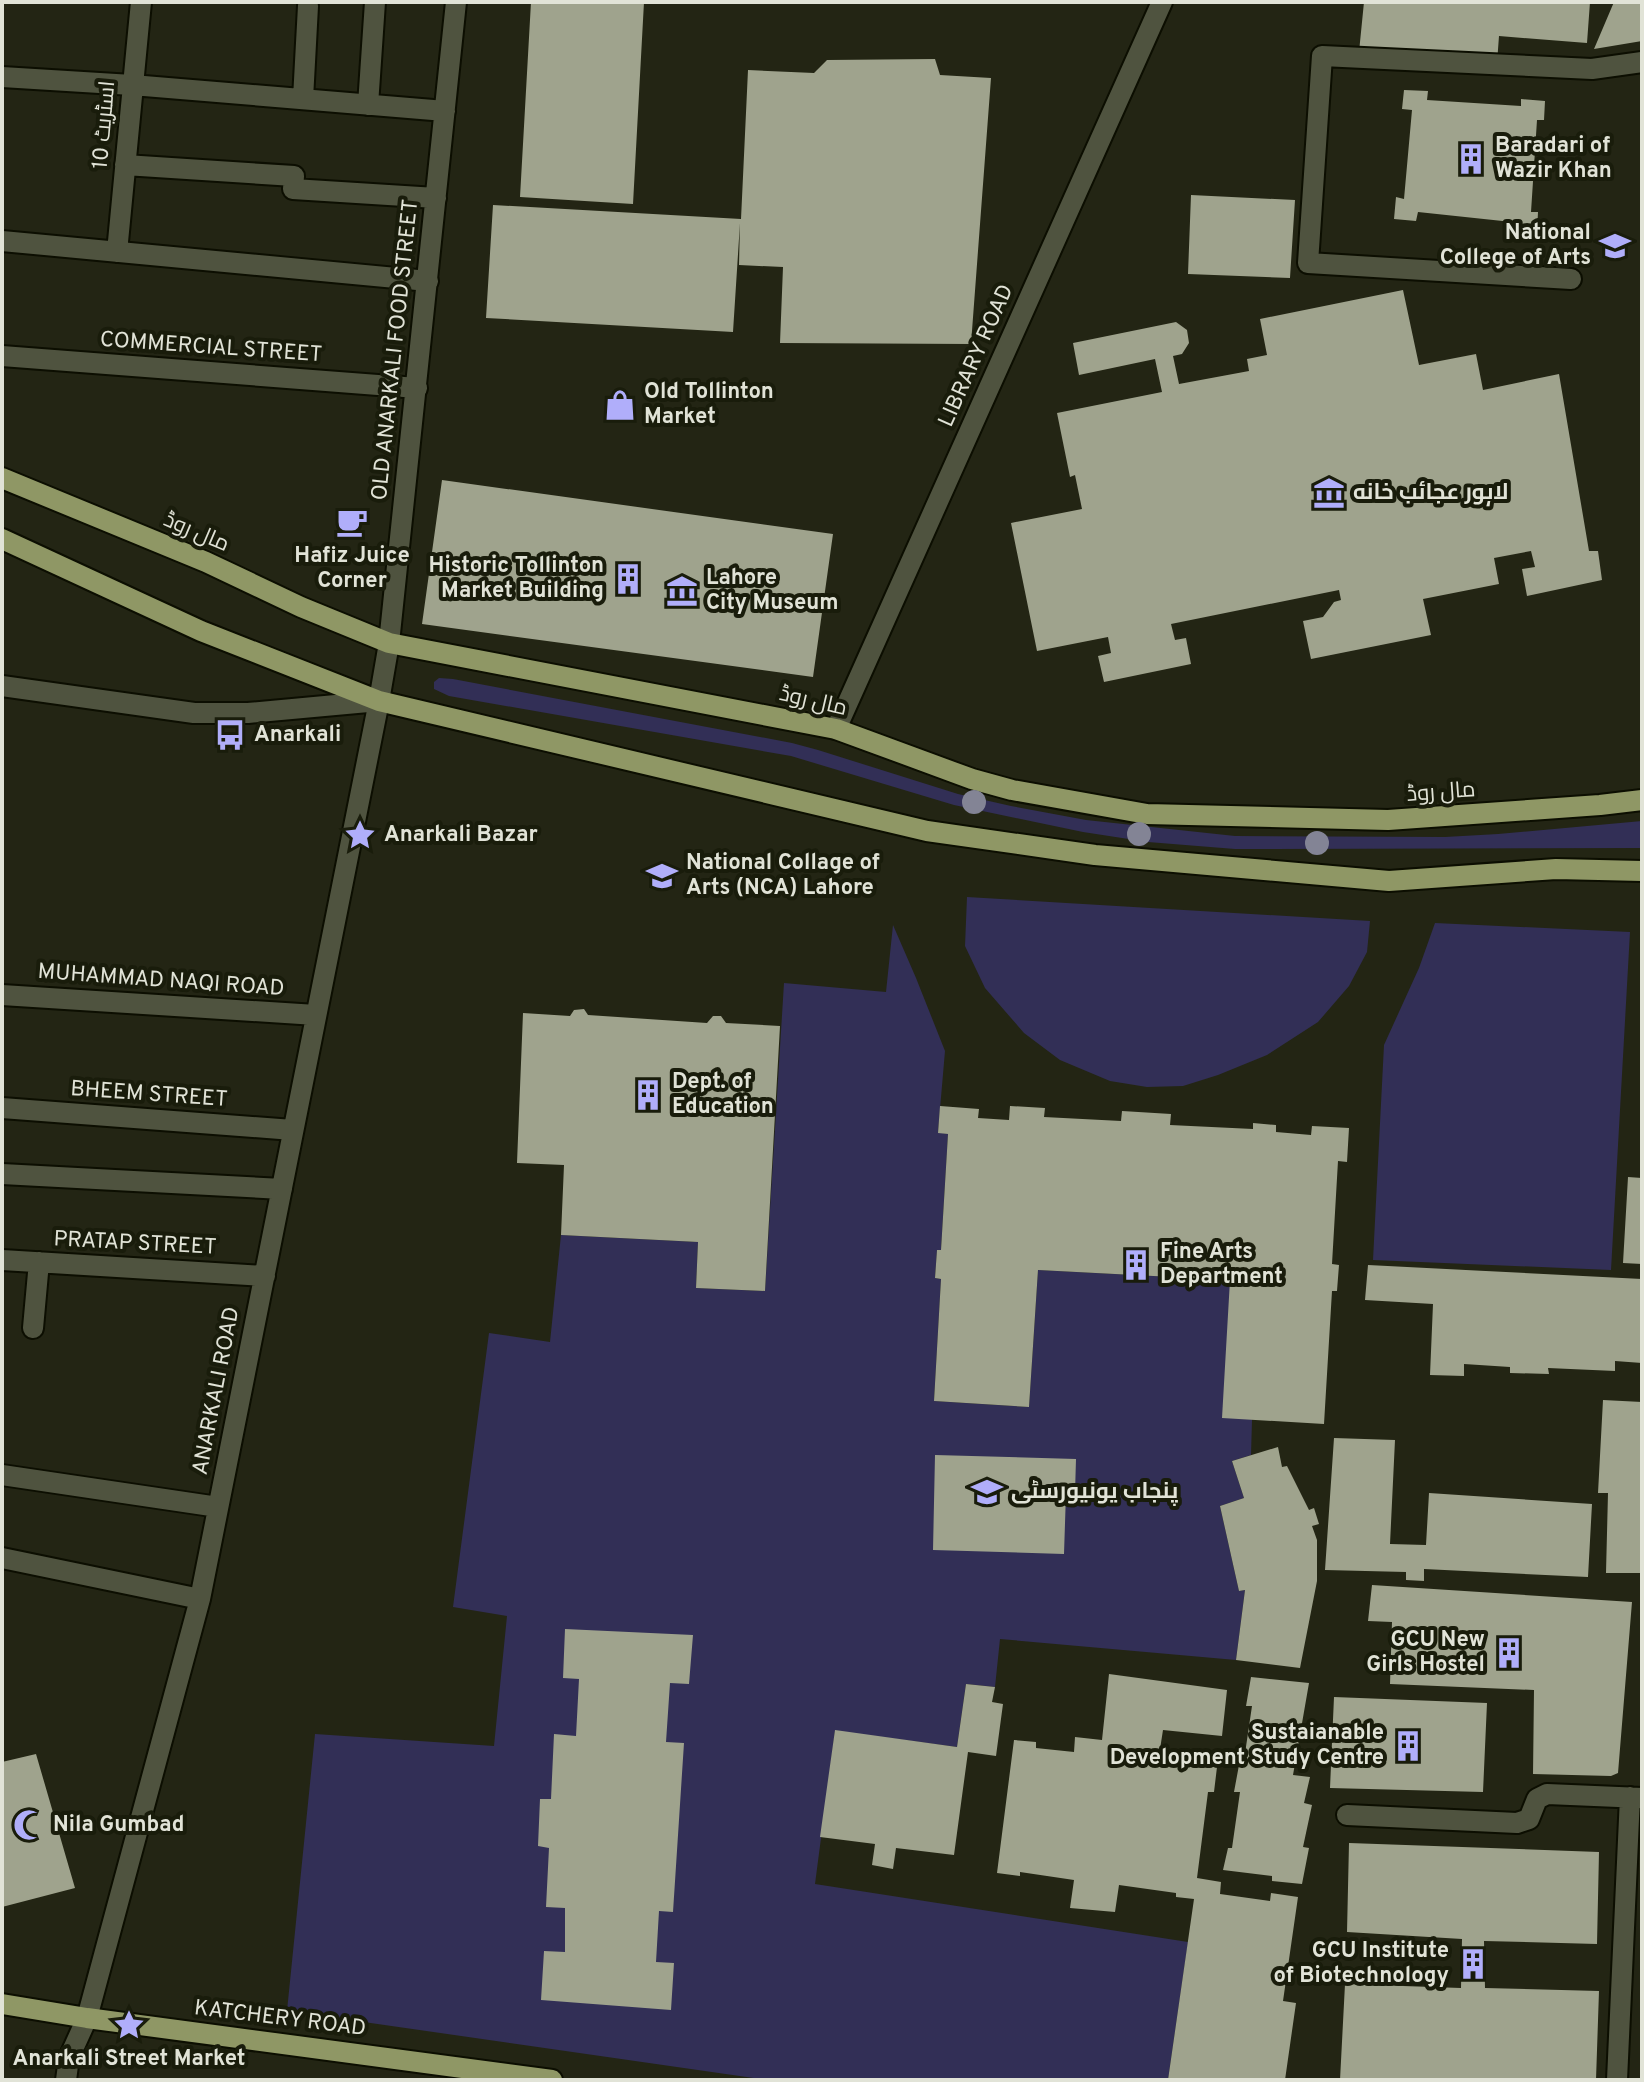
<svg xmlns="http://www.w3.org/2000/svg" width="1644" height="2082" font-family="Overpass,Cairo,sans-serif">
<rect width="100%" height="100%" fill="#232514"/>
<path fill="#322f56" d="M439,678L453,679L792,743L818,750L958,794L1011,806L1086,820L1235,836L1445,837L1498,834L1642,821V848L1235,849L1148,842L1083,832L954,805L791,756L449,696L434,689V682Z
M967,897L1370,921L1367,952L1349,986L1318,1022L1267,1055L1218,1075L1183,1086L1147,1087L1110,1081L1060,1060L1024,1033L985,988L965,946Z
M1435,923L1630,932L1611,1270L1373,1260L1384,1045L1419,968Z
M893,925L916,978L945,1051L938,1132L948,1134L941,1250H937L935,1278L941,1279L934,1401L1029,1407L1038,1270L1230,1280L1252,1420L1251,1455L1232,1461L1244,1498L1220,1506L1239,1591L1245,1590L1236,1660L1000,1639L995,1687L966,1684L957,1747L835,1731L815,1884L1188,1942L1168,2080H768L287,2011L315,1734L494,1746L507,1616L453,1607L489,1333L550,1342L561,1235L698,1242L696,1288L765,1291L784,983L886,992Z"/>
<path fill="#9fa38d" d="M531,2H644L633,204L520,197Z
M1364,2H1590L1587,43L1499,36L1497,63L1359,52Z
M1614,2H1642V41L1594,49Z
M935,59L940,75L991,78L971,344L780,343L783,267L739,265L740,223L733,332L486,318L493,205L741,219L748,70L814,73L827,60Z
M1404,90L1428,91L1427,100L1521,106V99L1545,101L1544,120H1537L1531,212H1538L1537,233L1511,231L1512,222L1418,212L1416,221L1394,219L1396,197L1404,199L1412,110L1402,109Z
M1191,195L1295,200L1290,278L1188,274Z
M1403,290L1419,365L1476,354L1483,390L1559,374L1589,551H1598L1602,580L1527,596L1522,569L1535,567L1531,551L1494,558L1499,584L1423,599L1431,635L1311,659L1303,621L1323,617L1334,602L1341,600L1339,590L1171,624L1175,640L1186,638L1191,664L1104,682L1098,656L1111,653L1108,637L1037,651L1011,523L1082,509L1075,475L1070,477L1057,413L1162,392L1155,359L1079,375L1073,343L1176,322L1187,330L1189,343L1182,354L1173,356L1179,384L1249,371L1247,359L1267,355L1260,319Z
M442,480L833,534L813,677L422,624Z
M584,1009L588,1015L707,1023L713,1016H721L726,1023L780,1026L765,1291L696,1288L698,1242L561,1235L564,1165L517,1163L523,1013L570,1016L574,1010Z
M940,1106L979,1109L978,1118L1009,1120L1010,1106L1045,1108L1044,1117L1121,1121L1122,1111L1171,1114L1170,1125L1253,1129V1123L1276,1125V1132L1311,1135L1312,1126L1349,1128L1347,1162L1338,1161L1332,1264L1339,1265L1337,1291H1332L1324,1424L1222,1418L1230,1280L1038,1270L1029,1407L934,1401L941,1279L935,1278L937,1250H941L948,1134L938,1133Z
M1628,1177L1642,1178V1264L1623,1263Z
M1368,1265L1642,1279V1363L1615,1361V1371L1548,1368L1549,1374L1510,1373V1367L1464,1364V1376L1430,1375L1433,1304L1365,1300Z
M1603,1400L1642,1402V1573H1606L1608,1493H1598Z
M1334,1438L1395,1440L1390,1544L1426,1545L1429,1493L1592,1504L1588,1577L1424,1569V1581L1406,1580V1572L1325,1570Z
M1278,1447L1282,1467L1287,1466L1309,1510L1314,1508L1319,1524L1312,1526L1317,1540V1581L1300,1668L1236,1660L1245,1590L1239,1591L1220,1506L1244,1498L1232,1461Z
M935,1455L1076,1459L1075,1493H1066L1064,1554L933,1550Z
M1372,1585L1632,1602L1618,1773L1611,1776L1533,1774L1534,1690L1390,1684L1392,1622L1368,1621Z
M565,1629L693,1635L689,1684L670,1683L666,1742L684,1743L673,1912L659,1911L656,1962L674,1963L671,2010L541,2000L544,1951L565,1952V1908L546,1907L549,1848L538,1846L540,1799H551L554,1734L576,1736L579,1679L563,1678Z
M1109,1674L1227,1690L1222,1736L1163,1730L1158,1762L1190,1767L1191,1764L1217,1767L1214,1792H1208L1197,1878L1221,1882L1220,1894L1270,1901L1271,1893L1298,1897L1283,2001L1296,2003L1285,2080H1168L1194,1899L1176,1897V1893L1119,1885L1115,1912L1070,1908L1074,1880L1020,1872V1876L997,1873L1014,1740L1036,1742V1748L1074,1752L1075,1737L1102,1740Z
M1251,1677L1309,1683L1293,1775L1310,1777L1304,1803L1312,1805L1303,1847L1309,1848L1302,1884L1272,1881V1876L1223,1870L1228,1848H1232L1240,1792H1234L1239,1765L1243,1767L1252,1706H1246Z
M966,1684L995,1687L992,1702L1003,1704L996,1756L968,1752L954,1855L896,1848L893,1869L872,1865L875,1844L820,1837L835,1730L957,1747Z
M1334,1697L1487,1703L1483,1792L1330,1788Z
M36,1754L75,1888L2,1907V1762Z
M1349,1843L1599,1852L1597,1944L1484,1941L1485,1988L1599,1991L1596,2080H1340L1345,1984L1461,1988L1462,1939L1347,1932Z"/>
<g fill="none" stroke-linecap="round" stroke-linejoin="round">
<defs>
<path id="minor" d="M2,77L132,85L445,111
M303,99L308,6
M368,105L375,2
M125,165L294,176L293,189L436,198
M2,241L428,281
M117,252L141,2
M1571,279L1308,263L1322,56L1592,69L1642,62
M2,356L417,388
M2,686L194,713H248L379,701
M836,729L1162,2
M2,995L316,1015
M2,1108L293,1130
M2,1174L282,1189
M2,1260L265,1276
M33,1328L39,1262
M2,1475L218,1507
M2,1558L200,1599
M1347,1815L1517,1823L1529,1819L1537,1799L1547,1794L1642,1798
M66,2080L69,2058L87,2018L200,1599L379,701L389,643L456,2
M1617,2080L1630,1797"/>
<path id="major" d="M2,478L206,562L301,607L389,643L836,729L972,779L1012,790L1147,814L1388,820L1600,805L1642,800
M2,539L201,631L379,701L927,831L1095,855L1389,881L1556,869L1642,871
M2,2004L87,2018L552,2080"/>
</defs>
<use href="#minor" stroke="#0c0e01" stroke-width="24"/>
<use href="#major" stroke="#0c0e01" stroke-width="24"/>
<use href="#minor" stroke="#4f533f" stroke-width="20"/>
<use href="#major" stroke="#8f9765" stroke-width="20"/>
</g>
<g fill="#838495">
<circle cx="974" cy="802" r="12"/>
<circle cx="1139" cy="834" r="12"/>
<circle cx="1317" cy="843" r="12"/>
</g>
<defs>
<symbol id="building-bare" viewBox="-9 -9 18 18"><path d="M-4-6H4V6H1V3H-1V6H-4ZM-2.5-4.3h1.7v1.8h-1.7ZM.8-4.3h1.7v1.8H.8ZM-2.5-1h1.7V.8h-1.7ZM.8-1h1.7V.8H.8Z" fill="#b0aefa" stroke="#191c0b" stroke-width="2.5" paint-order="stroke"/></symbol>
<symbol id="university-bare" viewBox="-9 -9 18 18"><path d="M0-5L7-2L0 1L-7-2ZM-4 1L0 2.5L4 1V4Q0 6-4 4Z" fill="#b0aefa" stroke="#191c0b" stroke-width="2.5" paint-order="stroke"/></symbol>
<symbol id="shop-bare" viewBox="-9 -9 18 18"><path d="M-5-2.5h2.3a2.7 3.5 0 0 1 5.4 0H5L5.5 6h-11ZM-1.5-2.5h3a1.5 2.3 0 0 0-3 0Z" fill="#b0aefa" stroke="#191c0b" stroke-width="2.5" paint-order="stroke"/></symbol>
<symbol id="museum-bare" viewBox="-9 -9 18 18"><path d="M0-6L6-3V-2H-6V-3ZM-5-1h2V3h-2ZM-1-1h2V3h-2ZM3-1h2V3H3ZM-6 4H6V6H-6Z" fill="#b0aefa" stroke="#191c0b" stroke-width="2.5" paint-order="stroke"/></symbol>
<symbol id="cafe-bare" viewBox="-9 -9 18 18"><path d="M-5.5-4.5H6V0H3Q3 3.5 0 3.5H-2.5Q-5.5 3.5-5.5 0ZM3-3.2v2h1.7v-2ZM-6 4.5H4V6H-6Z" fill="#b0aefa" stroke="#191c0b" stroke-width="2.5" paint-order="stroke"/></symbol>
<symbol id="bus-bare" viewBox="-9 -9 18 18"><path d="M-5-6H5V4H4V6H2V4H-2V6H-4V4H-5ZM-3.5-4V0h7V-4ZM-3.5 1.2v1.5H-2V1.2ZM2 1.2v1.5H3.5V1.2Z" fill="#b0aefa" stroke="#191c0b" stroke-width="2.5" paint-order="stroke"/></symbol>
<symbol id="sight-bare" viewBox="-9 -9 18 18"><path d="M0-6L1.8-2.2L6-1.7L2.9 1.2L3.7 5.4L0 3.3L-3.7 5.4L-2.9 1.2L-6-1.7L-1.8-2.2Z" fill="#b0aefa" stroke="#191c0b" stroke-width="2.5" paint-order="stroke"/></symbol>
<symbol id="mosque-bare" viewBox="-9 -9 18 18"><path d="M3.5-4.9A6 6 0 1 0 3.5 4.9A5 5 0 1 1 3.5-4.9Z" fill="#b0aefa" stroke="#191c0b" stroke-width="2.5" paint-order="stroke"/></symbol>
</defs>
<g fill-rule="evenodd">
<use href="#building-bare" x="1449" y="137" width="44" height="44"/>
<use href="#university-bare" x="1593" y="224" width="44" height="44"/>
<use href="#shop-bare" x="598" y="383" width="44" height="44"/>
<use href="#museum-bare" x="1307" y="471" width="44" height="44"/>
<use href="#cafe-bare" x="330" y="500" width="44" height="44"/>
<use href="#building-bare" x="606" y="557" width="44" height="44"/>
<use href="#museum-bare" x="660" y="569" width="44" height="44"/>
<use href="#bus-bare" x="208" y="713" width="44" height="44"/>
<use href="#sight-bare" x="338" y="813" width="44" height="44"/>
<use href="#university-bare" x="640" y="854" width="44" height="44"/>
<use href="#building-bare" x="626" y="1073" width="44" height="44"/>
<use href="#building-bare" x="1114" y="1243" width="44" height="44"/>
<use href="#university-bare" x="965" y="1470" width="44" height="44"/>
<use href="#building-bare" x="1487" y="1631" width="44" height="44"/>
<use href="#building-bare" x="1386" y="1724" width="44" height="44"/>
<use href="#mosque-bare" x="7" y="1803" width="44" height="44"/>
<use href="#building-bare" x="1451" y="1942" width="44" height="44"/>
<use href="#sight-bare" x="107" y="2003" width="44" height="44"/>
</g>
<g text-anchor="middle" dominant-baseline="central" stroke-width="8" stroke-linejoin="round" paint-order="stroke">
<g font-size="22" fill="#e1e3d7" stroke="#191c0b">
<text transform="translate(105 125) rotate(-85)">اسٹریٹ 10</text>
<text transform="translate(211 348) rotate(4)">COMMERCIAL STREET</text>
<text transform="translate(396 350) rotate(-84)">OLD ANARKALI FOOD STREET</text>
<text transform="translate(977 356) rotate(-66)">LIBRARY ROAD</text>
<text transform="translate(196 533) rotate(23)">مال روڈ</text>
<text transform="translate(813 702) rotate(13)">مال روڈ</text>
<text transform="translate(1441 793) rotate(-4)">مال روڈ</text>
<text transform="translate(161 981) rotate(4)">MUHAMMAD NAQI ROAD</text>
<text transform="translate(149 1095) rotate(4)">BHEEM STREET</text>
<text transform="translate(135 1244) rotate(3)">PRATAP STREET</text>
<text transform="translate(217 1391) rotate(-79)">ANARKALI ROAD</text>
<text transform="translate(280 2019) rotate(7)">KATCHERY ROAD</text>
</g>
<g font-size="22" font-weight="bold" fill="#e1e3d7" stroke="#191c0b" text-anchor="start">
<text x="1495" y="146">Baradari of<tspan x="1495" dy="25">Wazir Khan</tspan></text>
<text x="1591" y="233" text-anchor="end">National<tspan x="1591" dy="25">College of Arts</tspan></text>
<text x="644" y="392">Old Tollinton<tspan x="644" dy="25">Market</tspan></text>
<text x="1353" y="493">لاہور عجائب خانه</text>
<text x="352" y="556" text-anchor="middle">Hafiz Juice<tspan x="352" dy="25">Corner</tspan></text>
<text x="604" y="566" text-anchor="end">Historic Tollinton<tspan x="604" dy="25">Market Building</tspan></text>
<text x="706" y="578">Lahore<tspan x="706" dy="25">City Museum</tspan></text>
<text x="254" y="735">Anarkali</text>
<text x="384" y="835">Anarkali Bazar</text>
<text x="686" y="863">National Collage of<tspan x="686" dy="25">Arts (NCA) Lahore</tspan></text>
<text x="672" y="1082">Dept. of<tspan x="672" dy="25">Education</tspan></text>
<text x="1160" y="1252">Fine Arts<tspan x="1160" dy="25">Department</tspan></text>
<text x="1011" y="1492">پنجاب یونیورسٹی</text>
<text x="1485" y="1640" text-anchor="end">GCU New<tspan x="1485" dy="25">Girls Hostel</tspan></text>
<text x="1384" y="1733" text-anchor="end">Sustaianable<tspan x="1384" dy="25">Development Study Centre</tspan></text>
<text x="53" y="1825">Nila Gumbad</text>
<text x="1449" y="1951" text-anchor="end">GCU Institute<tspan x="1449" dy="25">of Biotechnology</tspan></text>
<text x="129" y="2059" text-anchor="middle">Anarkali Street Market</text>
</g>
</g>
<rect width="1644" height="2082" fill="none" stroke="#e1e3d7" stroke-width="8"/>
</svg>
